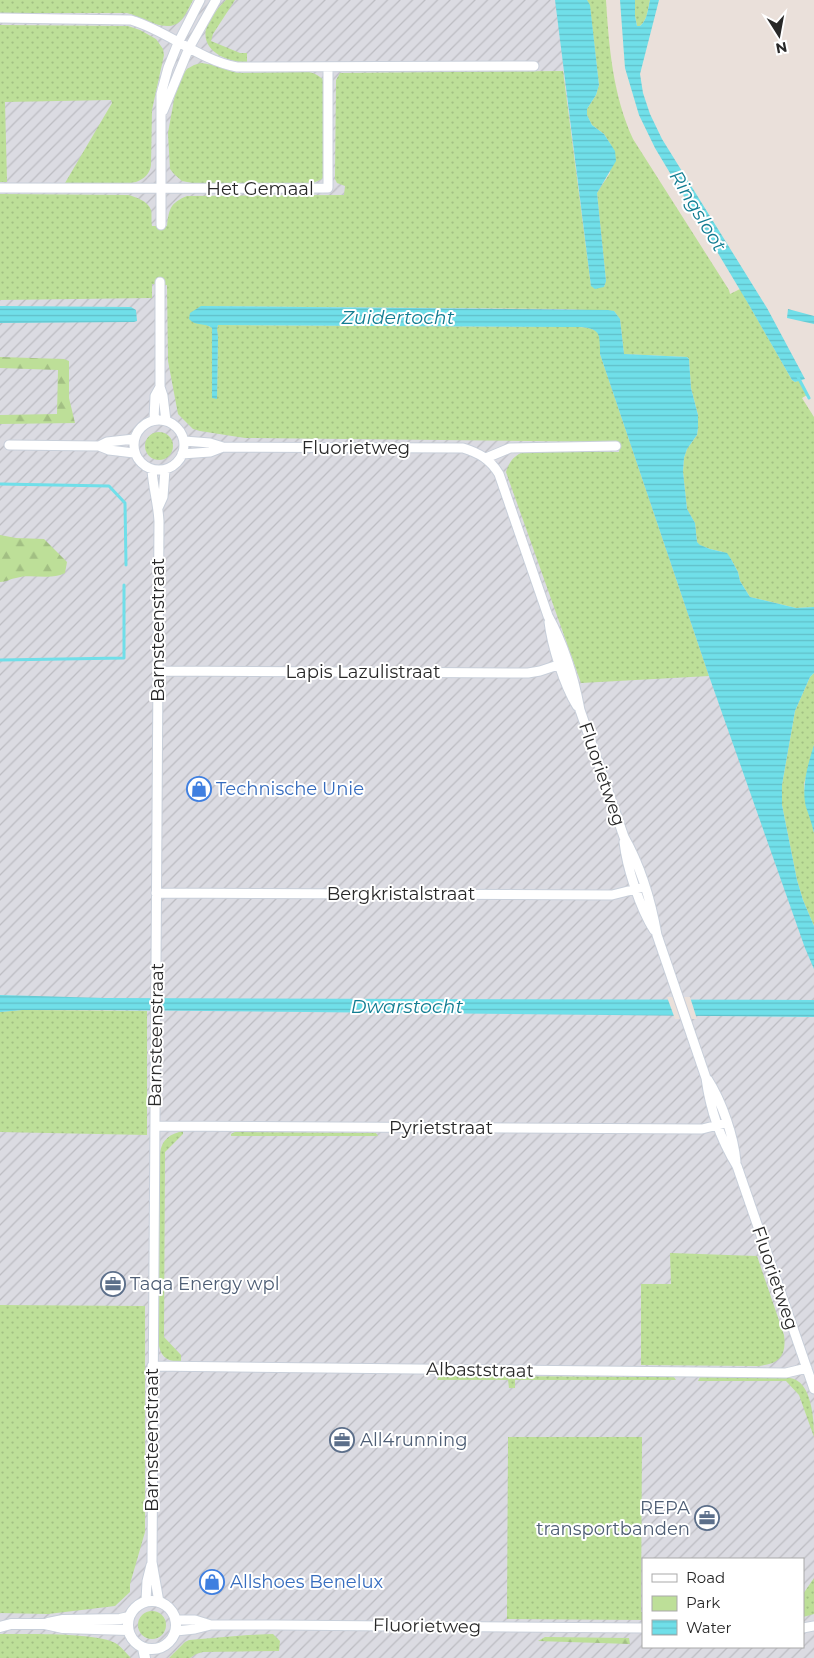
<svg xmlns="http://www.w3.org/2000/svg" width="814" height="1658" font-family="Montserrat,sans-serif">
<defs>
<pattern id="industrial-furrows" width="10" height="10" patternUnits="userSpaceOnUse" patternTransform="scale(1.25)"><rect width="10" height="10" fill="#dbdbe2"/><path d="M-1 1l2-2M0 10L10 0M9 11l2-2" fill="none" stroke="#bcbcc2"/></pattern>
<pattern id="green-dots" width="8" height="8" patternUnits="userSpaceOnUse" patternTransform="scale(1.25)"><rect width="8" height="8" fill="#bddf98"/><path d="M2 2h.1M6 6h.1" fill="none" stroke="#a2bf83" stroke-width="1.8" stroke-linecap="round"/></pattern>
<pattern id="forest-firs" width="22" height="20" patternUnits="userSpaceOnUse" patternTransform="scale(1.25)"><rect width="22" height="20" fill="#bddf98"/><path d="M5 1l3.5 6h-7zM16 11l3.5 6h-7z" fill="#a2bf83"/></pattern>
<pattern id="water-rules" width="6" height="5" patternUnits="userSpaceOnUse" patternTransform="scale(1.25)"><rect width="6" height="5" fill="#70dfe9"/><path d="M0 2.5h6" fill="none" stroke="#61bfc8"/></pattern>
</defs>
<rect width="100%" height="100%" fill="#eae0da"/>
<path fill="url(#industrial-furrows)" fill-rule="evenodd" d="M0,0H556L814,952V1658H0ZM643,1559H803V1647H643Z"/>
<path fill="url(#green-dots)" d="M0,0H193C190,6 187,12 183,18C169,37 143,17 127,13H0Z
M226,0H235L213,34L211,41L240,53H247V62C230,63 201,52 206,29C208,19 219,7 226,0Z
M587,0H606C609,48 613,95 633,139L729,290L730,294L740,289L792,380L795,382L800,380L807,395L802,398L814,417V607L796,608L750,597L740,581L738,572L731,559L723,552L710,549L699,545L697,542L695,523L687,509L683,472L684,458L687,449L697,435L698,428V415L691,388L689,359L687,357L624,354L620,319L614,311L562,309L201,306L207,325L212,328L217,399L218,337L217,329L218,325L567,327C577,327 597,325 600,337C600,343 600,349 600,354L709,676L581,683L506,472C510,460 514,456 525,451L619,452L620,442L245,438L200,431L193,429L178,414L168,361L167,285L152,284V298L0,300V194L128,195C136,197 148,201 151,210C152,215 151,222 152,226H167C169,209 170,203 187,196L344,195L345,186L337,183L335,179L336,80L340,73L563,71L591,286L604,287L606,281L597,193L610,173L611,145L604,134L592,125L587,115V109L596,95L599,85L590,8Z
M635,0H650C648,9 647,21 640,26H637L635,16Z
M0,25L128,26L140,30L156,39L163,49L164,55L152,110L151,165C150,174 144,179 136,182C120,186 83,183 65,183L112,103L111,100L5,102L7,182H0Z
M201,63C215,64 226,71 239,73L309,72C316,74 321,76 325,83L324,174L322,179L311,184L192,183L182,181L174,174L170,169L168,133L175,94L184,73L187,69L194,65Z
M145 446a14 14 0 1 1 28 0a14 14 0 1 1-28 0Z
M814,673V745L804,784L806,806L811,817L814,833V926L803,900L797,880L782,805V785L795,711L810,677Z
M22,1010L147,1011V1135L0,1132V1012Z
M183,1131V1134L165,1152L164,1337L181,1355V1362C165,1361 160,1356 158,1340L160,1153C162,1139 170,1134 183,1131Z
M235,1132L376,1133L378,1136H231V1134Z
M670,1253L757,1256L784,1335C787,1357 778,1365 757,1366L641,1365V1284H671Z
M0,1305L145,1306V1532L130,1584V1592L115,1606L48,1614L0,1613Z
M439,1376L674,1377L676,1380H515V1388H509L508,1380H437Z
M700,1377L790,1378C812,1381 814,1420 814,1437L799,1395L786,1381H698Z
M508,1437H642L641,1612H643V1620L507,1619Z
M814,1578V1614L803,1617V1594Z
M138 1625a14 14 0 1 1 28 0a14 14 0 1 1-28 0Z
M0,1634C24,1634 100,1632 117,1644C122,1648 127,1654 131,1658H0Z
M273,1634L280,1641L279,1651L203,1652L196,1654L190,1658H169L185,1642L189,1640L248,1635Z"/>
<path fill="url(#forest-firs)" d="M0,357L64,359L69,361V398L75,423L0,424V415L57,414L58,370L0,368Z
M0,535L16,538L44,539L67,562L65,573C49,581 32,573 16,578C9,579 7,582 0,582Z
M545,1637L629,1638L630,1644L538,1641Z"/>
<path fill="url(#water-rules)" d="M555,0H587L590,5L599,85L596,95L587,109V115L592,125L604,134L615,151L616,161L597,193L606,281L604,287L595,289L591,286Z
M620,0H635V16L637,26H640C647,21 648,9 650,0H659L640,74L643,93L650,114L662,139L767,308L805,379L795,382L792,380L749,305L655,148L639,115L625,68Z
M0,306L131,307L136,310L137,321L134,322L0,323Z
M201,306L608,310L614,311L620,319L624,354L687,357L689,359L691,388L698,415V428L697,435L687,449L684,458L683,472L687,509L695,523L697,542L700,545L710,549L727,553L731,559L738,572L740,581L750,597L796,608L814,607V673L810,677L795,711L782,785V805L797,880L803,900L814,926V969L805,948L709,676L600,354C600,349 600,343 599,337C597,325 577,327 567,327L218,325L217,329L218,337L217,399L212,398V328C205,322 196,327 189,319L190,313Z
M788,309L814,316V324L787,318Z
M814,745V833C812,824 809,816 806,807C801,787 808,764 814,745Z
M0,995L105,998L814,1000V1017L105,1010H22L0,1012Z"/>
<path fill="#eae0da" d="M667,997H690L697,1019H675Z"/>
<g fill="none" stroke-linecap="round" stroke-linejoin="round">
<path stroke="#70dfe9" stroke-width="3" d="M798,377L809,398
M0,484L109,486L125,503L126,565
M0,660L124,658V585"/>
<defs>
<path id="minor" d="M0,18L131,20C168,31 199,60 237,67L534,66
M163,111L189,48L216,0
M0,188C109,188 219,189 328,188V67
M161,225V94L168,68L178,43L200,0
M160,282V387L163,396L166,421
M134 445a25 25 0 1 1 50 0a25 25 0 1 1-50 0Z
M154,420L155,396L160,387
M184,441L210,443L223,447L463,448C479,453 490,459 499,474L548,616C564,645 574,678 580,710L624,837C641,867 651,901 657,935L706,1078C710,1109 721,1140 737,1166L814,1389
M9,445L99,446L109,450L134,453
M99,446L107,442L134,439
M182,454L210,452L223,447
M486,458L510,448L616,446
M152,470C153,487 158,503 159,521L152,1562L159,1602
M158,508L163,497L165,470
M549,622C552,646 564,685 577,706
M158,671L528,673L540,671L567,662
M624,842C627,868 640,908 654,930
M156,893L612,895L644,887
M708,1080C722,1102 734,1137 736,1162
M155,1126L702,1129L726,1123
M152,1366L786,1373L807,1368
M146,1601L147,1581L151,1565
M175,1620H195L211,1625H274L643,1628
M803,1628L814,1626
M176,1631L195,1629L211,1625"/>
<path id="tertiary" d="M128 1625a24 24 0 1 1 48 0a24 24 0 1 1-48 0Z
M48,1623L63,1620L120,1619L129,1617
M0,1627L11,1624H45L63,1628L128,1630
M143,1648L145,1658"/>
</defs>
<use href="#minor" stroke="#c8cfda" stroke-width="11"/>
<use href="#tertiary" stroke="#c8cfda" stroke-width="12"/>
<use href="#minor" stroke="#fff" stroke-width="9"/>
<use href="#tertiary" stroke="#fff" stroke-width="10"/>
</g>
<defs>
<symbol id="shop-ring" viewBox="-11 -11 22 22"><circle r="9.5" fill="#fff" stroke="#3f7fe0" stroke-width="1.5"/><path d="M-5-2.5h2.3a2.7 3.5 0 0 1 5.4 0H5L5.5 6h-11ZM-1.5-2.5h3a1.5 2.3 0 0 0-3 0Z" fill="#3f7fe0"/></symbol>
<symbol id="office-ring" viewBox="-11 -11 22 22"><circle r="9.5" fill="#fff" stroke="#5c6f8a" stroke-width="1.5"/><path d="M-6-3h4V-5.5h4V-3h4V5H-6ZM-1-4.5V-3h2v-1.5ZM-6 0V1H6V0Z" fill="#5c6f8a"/></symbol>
</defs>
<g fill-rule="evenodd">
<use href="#shop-ring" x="185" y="775" width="28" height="28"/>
<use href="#office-ring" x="99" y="1270" width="28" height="28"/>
<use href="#office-ring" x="328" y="1426" width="28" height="28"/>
<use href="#office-ring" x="693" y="1504" width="28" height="28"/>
<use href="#shop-ring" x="198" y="1568" width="28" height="28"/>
</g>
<g text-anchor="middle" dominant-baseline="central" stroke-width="4" stroke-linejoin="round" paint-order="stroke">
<g font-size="18" fill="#282828" stroke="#fff">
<text x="260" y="189">Het Gemaal</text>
<text x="356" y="448">Fluorietweg</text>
<text transform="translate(158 630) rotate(-90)">Barnsteenstraat</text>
<text x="363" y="672">Lapis Lazulistraat</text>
<text transform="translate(602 774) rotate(71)">Fluorietweg</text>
<text x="401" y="894">Bergkristalstraat</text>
<text transform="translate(156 1035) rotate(-89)">Barnsteenstraat</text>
<text x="441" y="1128">Pyrietstraat</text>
<text transform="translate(775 1278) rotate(71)">Fluorietweg</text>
<text transform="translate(480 1370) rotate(1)">Albaststraat</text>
<text transform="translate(152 1440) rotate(-90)">Barnsteenstraat</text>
<text transform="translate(427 1626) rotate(1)">Fluorietweg</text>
</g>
<g font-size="18" fill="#366cbe" stroke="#fff" text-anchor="start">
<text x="216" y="789">Technische Unie</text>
<text x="230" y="1582">Allshoes Benelux</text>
</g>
<g font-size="18" fill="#4e5e75" stroke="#fff" text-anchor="start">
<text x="130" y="1284">Taqa Energy wpl</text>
<text x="360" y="1440">All4running</text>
<text x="690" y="1508" text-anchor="end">REPA<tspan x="690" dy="21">transportbanden</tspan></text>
</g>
<g font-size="19" font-style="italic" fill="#127d92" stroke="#fff">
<text transform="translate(698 211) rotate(59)">Ringsloot</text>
<text x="398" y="317">Zuidertocht</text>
<text x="407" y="1006">Dwarstocht</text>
</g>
</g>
<rect x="642" y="1558" width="162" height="90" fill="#ffffff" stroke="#a9a9a9"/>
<rect x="652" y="1574" width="25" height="8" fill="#ffffff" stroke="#a9a9a9"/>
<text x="686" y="1583" font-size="15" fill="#282828">Road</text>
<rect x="652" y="1596" width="25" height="15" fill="#bddf98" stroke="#a9a9a9"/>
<text x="686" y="1608" font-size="15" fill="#282828">Park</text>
<rect x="652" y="1620" width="25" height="15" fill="url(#water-rules)" stroke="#a9a9a9"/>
<text x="686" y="1633" font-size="15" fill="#282828">Water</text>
<g transform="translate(779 35) rotate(169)" stroke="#ffffff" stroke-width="4" paint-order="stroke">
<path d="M0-4L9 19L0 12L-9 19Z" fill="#282828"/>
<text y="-8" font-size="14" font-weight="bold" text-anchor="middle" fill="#282828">N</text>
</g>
</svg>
